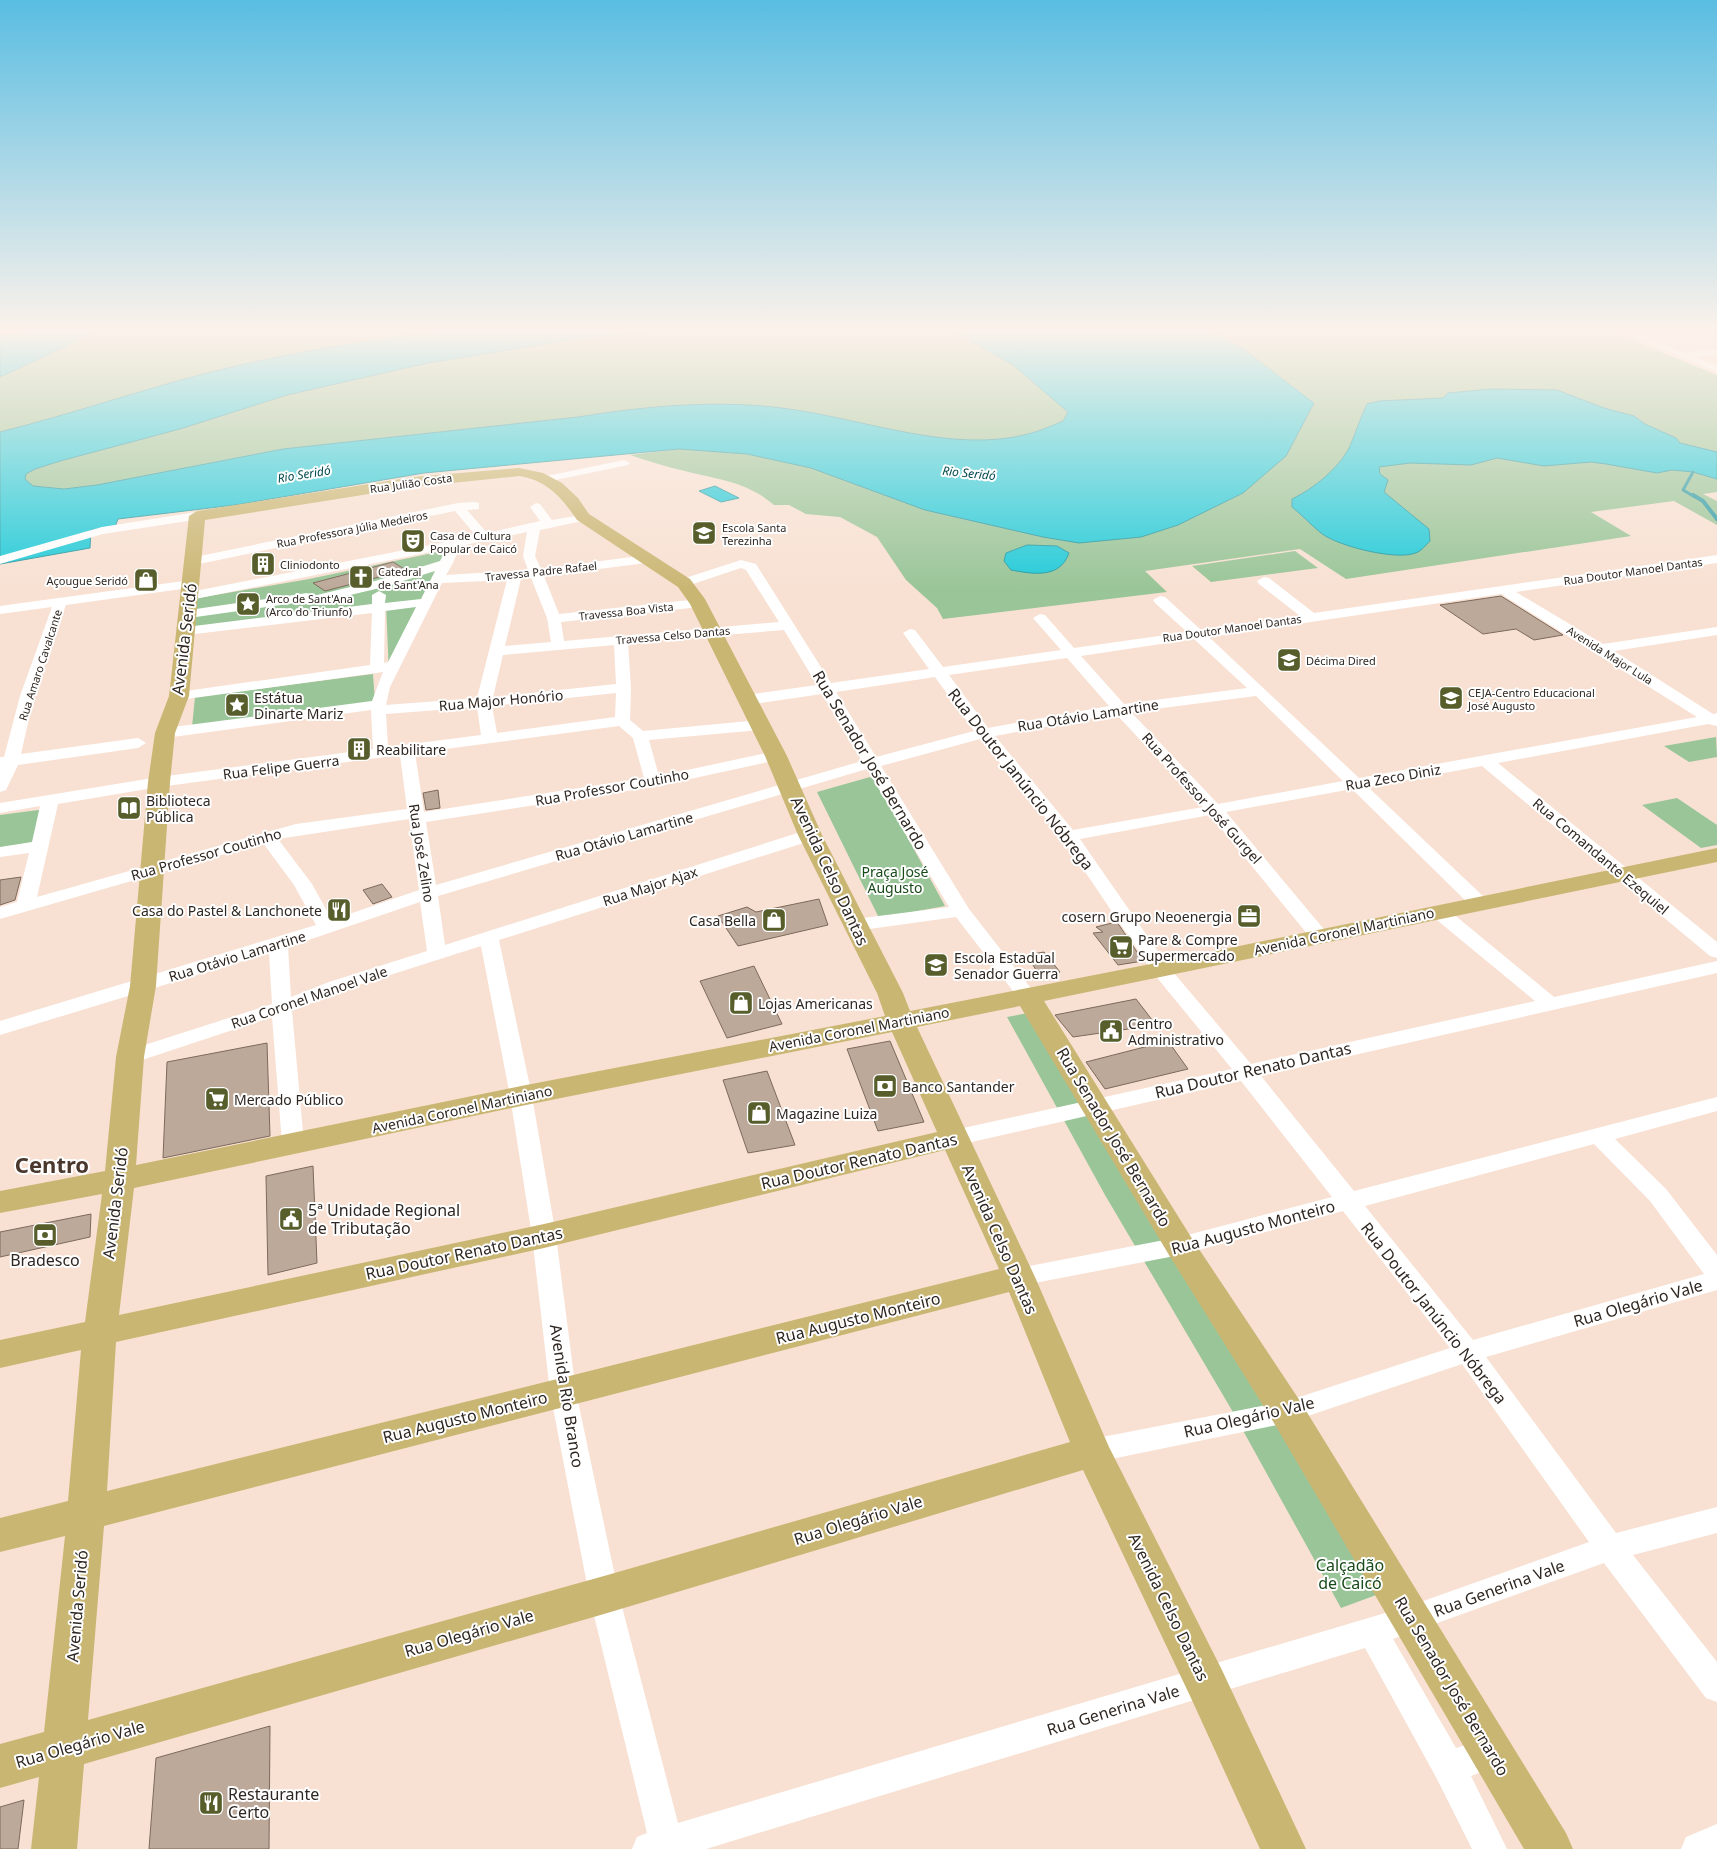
<svg xmlns="http://www.w3.org/2000/svg" width="1717" height="1849" font-family="'Noto Sans',sans-serif">
<rect width="100%" height="100%" fill="#f8e1d3"/>
<path fill="#99c598" d="M99,331H442C366,340 290,353 215,371C143,389 72,414 0,432V377Z
M667,331H953L1013,365L1068,412L1063,421C1051,426 1040,431 1028,434C953,454 864,419 789,409C720,399 646,406 578,417L283,449L97,485L64,489L33,486L25,479L26,474L35,469L60,461L180,429L287,395L428,363L577,339Z
M1209,331H1609L1717,375V492L1703,494L1717,501V525L1674,501L1591,512L1631,536L1346,579L1300,549L1145,571L1167,592L943,619L937,608L906,580L877,537L840,517L806,514L789,505H774C746,481 719,480 685,471C667,467 648,461 630,455L679,449L747,454L812,468L925,510L1043,537L1286,456L1314,402L1242,348Z
M447,550L389,674L386,604L190,628L192,599L309,579Z
M1295,551L1318,568L1211,582L1192,566Z
M373,674L375,702L192,727L195,697Z
M1716,737L1717,757L1689,762L1664,746Z
M870,777L876,780L945,906L879,918L817,792Z
M1677,798L1717,825V845L1701,848L1642,805Z
M46,809L39,845L0,853V815Z
M1034,1012L1387,1591L1341,1608L1230,1407L1105,1195L1007,1017Z"/>
<path fill="#23cbd9" stroke="#279aa2" d="M38,331H99L0,377V335Z
M442,331H667L577,339L428,363L287,395L180,429L60,461L35,469L26,474L25,479L33,486L64,489L97,485L283,449L578,417C646,406 720,399 789,409C864,419 953,454 1028,434C1040,431 1051,426 1063,421L1068,412L1013,365L953,331H1209L1242,348L1314,403L1286,456L1243,493L1178,525L1141,537L1079,543L1043,537L925,510L811,468L747,454L679,449L424,473L235,505L118,519L115,527L91,530L90,548L0,564V432C72,414 143,389 215,371C290,353 366,340 442,331Z
M1491,389L1557,390L1604,408L1634,416L1645,424L1676,438L1680,443L1717,452V479L1693,472L1672,470L1657,473L1606,464L1591,462L1544,466L1497,458L1471,465L1410,463L1379,467L1380,474L1388,480L1384,492L1429,529L1430,541C1426,545 1422,550 1418,552C1399,562 1337,546 1321,533C1311,525 1302,515 1292,507V499C1313,489 1338,469 1349,448C1356,433 1360,418 1367,404L1379,401L1443,398L1448,393Z
M715,486L739,498L721,502L699,491Z
M1027,545L1057,546L1069,553C1060,579 1033,574 1011,570L1004,561L1006,553Z"/>
<g fill="none" stroke-linecap="round" stroke-linejoin="round">
<path stroke="#279aa2" stroke-width="3" d="M1693,472L1683,490L1695,497"/>
<path stroke="#279aa2" stroke-width="4" d="M1693,495L1703,501L1717,519"/>
</g>
<path fill="#bda99a" stroke="#7c6a5c" d="M393,562L406,570L325,591L313,583Z
M1501,596L1563,635L1534,640L1516,629L1483,634L1440,605Z
M438,790L440,808L426,810L423,793Z
M21,877L15,900L0,905V880Z
M382,884L392,897L373,904L363,890Z
M819,899L828,925L738,946L718,916L747,907L756,912Z
M1116,922L1119,925L1143,961L1118,965L1093,933L1103,932L1096,927Z
M1044,952L1060,972L1039,975L1027,955Z
M754,966L782,1024L727,1038L700,981Z
M1136,999L1156,1025L1073,1037L1055,1015Z
M890,1041L924,1122L878,1131L847,1049Z
M1168,1041L1188,1069L1105,1089L1086,1062Z
M267,1043L270,1136L163,1158L167,1062Z
M767,1071L795,1145L748,1153L723,1080Z
M313,1166L317,1263L268,1275L266,1176Z
M91,1214L90,1237L0,1257V1232Z
M270,1726L269,1849H149L156,1758Z
M24,1800L18,1849H0V1807Z"/>
<g fill="none" stroke-linecap="round" stroke-linejoin="round">
<path fill="#fff" fill-rule="evenodd" d="M1620,331H1632L1685,353L1717,349V355L1695,357L1717,366V372Z
M624,460L630,463L628,465L546,482L540,479L546,476Z
M475,502L479,503V509L467,510L487,533L540,521L530,507L536,503L540,504L552,520L587,514L589,517L587,520L540,530L535,556L541,569L646,555L652,559L646,563L544,576L559,614L699,599L706,603L699,607L561,622L564,641L779,622L746,570L741,568L684,587L677,583L679,580L741,560L756,564L831,683L929,669L903,633L910,629L915,630L943,667L1061,650L1033,618L1040,614L1045,615L1074,648L1187,632L1155,603L1153,600L1160,596L1165,597L1201,630L1300,616L1259,584L1257,581L1264,577L1269,578L1314,613L1717,555V563L1516,592L1603,644L1717,627V635L1614,651L1713,714L1717,713V726L1708,724L1498,763L1717,942V958L1710,956L1482,766L1368,787L1486,899L1488,903L1486,907H1472L1352,789L1226,812L1327,933L1329,937L1327,941H1313L1210,815L1080,839L1168,966L1251,1064L1535,1001L1432,916L1430,912L1432,908H1446L1554,997L1717,961V973L1261,1076L1354,1191L1717,1097V1111L1615,1139L1666,1189L1717,1255V1290L1486,1357L1616,1533L1717,1507V1533L1633,1555L1717,1662V1702L1706,1698L1604,1563L1393,1639L1456,1748L1491,1737L1502,1742L1507,1753L1502,1764L1471,1776L1507,1849H1472L1437,1779L1365,1648L706,1849H632L637,1837L647,1833L589,1595L550,1392L532,1236L510,1096L481,946L343,990L292,1011L304,1143L301,1149L293,1151L285,1149L282,1143L272,1017L130,1064L123,1062L120,1057L123,1052L272,1004L269,953L0,1035V1021L316,925L294,885L263,843L0,919V907L17,902L29,853L0,857V847L32,842L40,806L0,813V803L159,777L373,749L371,710L165,738L157,733L165,728L372,701L383,672L179,700L172,696L179,692L370,665L372,613L186,635L179,631L186,627L372,604V595L379,591L386,595L385,603L421,599L435,571L384,587L308,605L302,602L189,618L182,614L189,610L307,593L313,596L375,581L440,561L446,549L190,600L183,596L185,593L476,536L455,511L194,565L190,564L188,561L190,558L458,503ZM527,532L523,556L528,570L446,575L453,563L460,546ZM531,578L547,618L551,642L505,646L521,579ZM507,580L477,698L386,705L390,687L442,583ZM1501,594L1697,717L1359,778L1209,637ZM416,607L388,662L384,663L385,611ZM784,630L817,685L747,695L739,700L747,705L822,694L862,761L436,885L426,822L653,787L782,759L784,756L776,751L659,776L649,740L760,730L768,725L760,720L643,731L630,720L631,688L628,643ZM1194,639L1247,688L1124,704L1081,656ZM614,645L616,684L493,697L503,655ZM1067,658L1109,706L988,728L949,675ZM935,677L974,731L876,757L836,692ZM616,693L615,717L497,733L492,706ZM1256,696L1343,781L1218,804L1131,712ZM477,707L481,735L388,747L386,714ZM1116,714L1203,807L1073,830L995,736ZM619,726L633,738L644,778L424,812L415,753ZM980,739L1063,839L1154,974L1232,1069L954,1130L946,1132L943,1138L946,1144L954,1146L1241,1081L1332,1197L1180,1237L1019,1268L1010,1270L1007,1277L1010,1284L1019,1286L1180,1255L1343,1211L1450,1348L1287,1401L1092,1439L1082,1443L1078,1451L1082,1459L1092,1463L1287,1423L1462,1364L1589,1542L1412,1605L678,1823L619,1595L576,1392L556,1236L532,1096L499,940L816,839L819,835L816,831H804L445,945L438,896L867,769L949,907L855,919L848,921L846,925L848,929L855,931L956,917L1020,1000L1027,1002L1034,1000L1037,996L969,909L881,766ZM400,755L407,809L296,824L37,897L58,804L159,787ZM409,819L419,890L332,920L312,884L278,839ZM420,902L427,951L329,982L291,997L288,947ZM1594,1144L1650,1201L1704,1274L1473,1340L1365,1206Z
M197,512L203,516L201,519L103,534L0,564V556L102,527Z
M191,580L196,581L198,584L196,587L66,605L34,696L21,754L138,738L146,743L138,748L18,765L6,790L0,792V757H4L20,696L52,607L0,614V606Z
M1717,1824V1849H1681L1686,1837Z"/>
<path fill="#cab673" fill-rule="evenodd" d="M519,468L543,473L562,483L578,498L589,514L690,579L705,599L787,756L822,835L903,993L910,1011L1161,962L1717,848V862L1044,1001L1191,1237L1300,1401L1566,1833L1573,1849H1524L1274,1423L1169,1255L1020,1006L917,1027L1035,1277L1109,1447L1221,1668L1306,1849H1260L1191,1698L1083,1470L604,1614L84,1764L77,1849H31L39,1777L0,1788V1744L44,1732L65,1536L0,1552V1518L68,1501L81,1350L0,1368V1340L85,1322L102,1194L0,1213V1191L105,1171L116,1057L130,986L148,782L155,733L169,696L189,516L197,511L413,477ZM519,476C547,480 563,499 577,520L678,587L690,604L765,756L798,835L877,993L885,1016L521,1086L136,1165L144,1057L156,986L170,782L175,733L189,696L205,520L413,487ZM892,1032L937,1132L544,1224L119,1315L134,1188L521,1106ZM945,1150L999,1269L107,1491L116,1342L544,1248ZM1009,1292L1070,1442L604,1576L88,1720L104,1526Z"/>
</g>
<linearGradient id="sky" x2="0" y2="1"><stop stop-color="#59bde2"/><stop offset="0.56" stop-color="#fcf2eb"/><stop offset="1" stop-color="#fcf2eb" stop-opacity="0"/></linearGradient>
<rect width="1717" height="590" fill="url(#sky)"/>
<defs>
<symbol id="school-square" viewBox="-11 -11 22 22"><rect x="-9" y="-9" width="18" height="18" rx="4" fill="#575e2c" stroke="#fff"/><path d="M0-5L7-2L0 1L-7-2ZM-4 1L0 2.5L4 1V4Q0 6-4 4Z" fill="#fff"/></symbol>
<symbol id="theatre-square" viewBox="-11 -11 22 22"><rect x="-9" y="-9" width="18" height="18" rx="4" fill="#575e2c" stroke="#fff"/><path d="M-5-5.5Q0-4 5-5.5V0Q5 5 0 6Q-5 5-5 0ZM-3.3-2.5H-1v1.5H-3.3ZM1-2.5H3.3v1.5H1ZM-2.8 1Q0 5.5 2.8 1Z" fill="#fff"/></symbol>
<symbol id="building-square" viewBox="-11 -11 22 22"><rect x="-9" y="-9" width="18" height="18" rx="4" fill="#575e2c" stroke="#fff"/><path d="M-4-6H4V6H1V3H-1V6H-4ZM-2.5-4.3h1.7v1.8h-1.7ZM.8-4.3h1.7v1.8H.8ZM-2.5-1h1.7V.8h-1.7ZM.8-1h1.7V.8H.8Z" fill="#fff"/></symbol>
<symbol id="church-square" viewBox="-11 -11 22 22"><rect x="-9" y="-9" width="18" height="18" rx="4" fill="#575e2c" stroke="#fff"/><path d="M-1.2-6h2.4v3.5h3.3v2.4h-3.3V6h-2.4V-.1h-3.3v-2.4h3.3Z" fill="#fff"/></symbol>
<symbol id="shop-square" viewBox="-11 -11 22 22"><rect x="-9" y="-9" width="18" height="18" rx="4" fill="#575e2c" stroke="#fff"/><path d="M-5-2.5h2.3a2.7 3.5 0 0 1 5.4 0H5L5.5 6h-11ZM-1.5-2.5h3a1.5 2.3 0 0 0-3 0Z" fill="#fff"/></symbol>
<symbol id="sight-square" viewBox="-11 -11 22 22"><rect x="-9" y="-9" width="18" height="18" rx="4" fill="#575e2c" stroke="#fff"/><path d="M0-6L1.8-2.2L6-1.7L2.9 1.2L3.7 5.4L0 3.3L-3.7 5.4L-2.9 1.2L-6-1.7L-1.8-2.2Z" fill="#fff"/></symbol>
<symbol id="library-square" viewBox="-11 -11 22 22"><rect x="-9" y="-9" width="18" height="18" rx="4" fill="#575e2c" stroke="#fff"/><path d="M-6-4Q-3-5.5-.7-3.5V5Q-3 3-6 4ZM6-4Q3-5.5 .7-3.5V5Q3 3 6 4Z" fill="#fff"/></symbol>
<symbol id="restaurant-square" viewBox="-11 -11 22 22"><rect x="-9" y="-9" width="18" height="18" rx="4" fill="#575e2c" stroke="#fff"/><path d="M-5-6h1v4h1v-4h1v4h1v-4h1v5L-1.5 .5V6h-2V.5L-5-1ZM5-6V6H3V1.5H1.5Q1.5-4 5-6Z" fill="#fff"/></symbol>
<symbol id="office-square" viewBox="-11 -11 22 22"><rect x="-9" y="-9" width="18" height="18" rx="4" fill="#575e2c" stroke="#fff"/><path d="M-6-3h4V-5.5h4V-3h4V5H-6ZM-1-4.5V-3h2v-1.5ZM-6 0V1H6V0Z" fill="#fff"/></symbol>
<symbol id="supermarket-square" viewBox="-11 -11 22 22"><rect x="-9" y="-9" width="18" height="18" rx="4" fill="#575e2c" stroke="#fff"/><path d="M-6-5.5h2.5l.6 2H6L4.5 2H-2.5L-4.4-4H-6ZM-1.5 3.2a1.3 1.3 0 1 0 .1 0ZM3 3.2a1.3 1.3 0 1 0 .1 0Z" fill="#fff"/></symbol>
<symbol id="civic-square" viewBox="-11 -11 22 22"><rect x="-9" y="-9" width="18" height="18" rx="4" fill="#575e2c" stroke="#fff"/><path d="M-.6-6.5H3V-4.5H.6V-3L4-1V1h2V6H-6V1h2V-1L-.6-3ZM-1.2 2.5V6h2.4V2.5Z" fill="#fff"/></symbol>
<symbol id="bank-square" viewBox="-11 -11 22 22"><rect x="-9" y="-9" width="18" height="18" rx="4" fill="#575e2c" stroke="#fff"/><path d="M-6-4H6V4H-6ZM0-2.3a2.3 2.3 0 1 0 0 4.6a2.3 2.3 0 1 0 0-4.6Z" fill="#fff"/></symbol>
</defs>
<g fill-rule="evenodd">
<use href="#school-square" x="690" y="519" width="28" height="28"/>
<use href="#theatre-square" x="399" y="527" width="28" height="28"/>
<use href="#building-square" x="249" y="550" width="28" height="28"/>
<use href="#church-square" x="347" y="563" width="28" height="28"/>
<use href="#shop-square" x="132" y="566" width="28" height="28"/>
<use href="#sight-square" x="234" y="590" width="28" height="28"/>
<use href="#school-square" x="1275" y="646" width="28" height="28"/>
<use href="#school-square" x="1437" y="684" width="28" height="28"/>
<use href="#sight-square" x="223" y="691" width="28" height="28"/>
<use href="#building-square" x="345" y="735" width="28" height="28"/>
<use href="#library-square" x="115" y="794" width="28" height="28"/>
<use href="#restaurant-square" x="325" y="896" width="28" height="28"/>
<use href="#office-square" x="1235" y="902" width="28" height="28"/>
<use href="#shop-square" x="760" y="906" width="28" height="28"/>
<use href="#supermarket-square" x="1107" y="933" width="28" height="28"/>
<use href="#school-square" x="922" y="951" width="28" height="28"/>
<use href="#shop-square" x="727" y="989" width="28" height="28"/>
<use href="#civic-square" x="1097" y="1017" width="28" height="28"/>
<use href="#bank-square" x="871" y="1072" width="28" height="28"/>
<use href="#supermarket-square" x="203" y="1085" width="28" height="28"/>
<use href="#shop-square" x="745" y="1099" width="28" height="28"/>
<use href="#civic-square" x="277" y="1205" width="28" height="28"/>
<use href="#bank-square" x="31" y="1221" width="28" height="28"/>
<use href="#restaurant-square" x="197" y="1789" width="28" height="28"/>
</g>
<g text-anchor="middle" dominant-baseline="central" stroke-width="4" stroke-linejoin="round" paint-order="stroke">
<g font-size="11" fill="#2f2721" stroke="#fff">
<text transform="translate(411 483) rotate(-8)">Rua Julião Costa</text>
<text transform="translate(352 529) rotate(-11)">Rua Professora Júlia Medeiros</text>
<text transform="translate(541 571) rotate(-6)">Travessa Padre Rafael</text>
<text transform="translate(1633 571) rotate(-8)">Rua Doutor Manoel Dantas</text>
<text transform="translate(626 611) rotate(-6)">Travessa Boa Vista</text>
<text transform="translate(1232 628) rotate(-8)">Rua Doutor Manoel Dantas</text>
<text transform="translate(673 635) rotate(-5)">Travessa Celso Dantas</text>
<text transform="translate(1610 655) rotate(32)">Avenida Major Lula</text>
<text transform="translate(40 665) rotate(-72)">Rua Amaro Cavalcante</text>
</g>
<g font-size="11" fill="#2f2721" stroke="#fff" text-anchor="start">
<text x="722" y="527">Escola Santa<tspan x="722" dy="13">Terezinha</tspan></text>
<text x="430" y="535">Casa de Cultura<tspan x="430" dy="13">Popular de Caicó</tspan></text>
<text x="280" y="564">Cliniodonto</text>
<text x="378" y="571">Catedral<tspan x="378" dy="13">de Sant'Ana</tspan></text>
<text x="128" y="580" text-anchor="end">Açougue Seridó</text>
<text x="266" y="598">Arco de Sant'Ana<tspan x="266" dy="13">(Arco do Triunfo)</tspan></text>
<text x="1306" y="660">Décima Dired</text>
<text x="1468" y="692">CEJA-Centro Educacional<tspan x="1468" dy="13">José Augusto</tspan></text>
</g>
<g font-size="12" font-style="italic" fill="#00484e" stroke="#fff">
<text transform="translate(969 473) rotate(6)">Rio Seridó</text>
<text transform="translate(304 474) rotate(-9)">Rio Seridó</text>
</g>
<g font-size="14" fill="#2f2721" stroke="#fff" text-anchor="start">
<text x="254" y="697">Estátua<tspan x="254" dy="16">Dinarte Mariz</tspan></text>
<text x="376" y="749">Reabilitare</text>
<text x="146" y="800">Biblioteca<tspan x="146" dy="16">Pública</tspan></text>
<text x="322" y="910" text-anchor="end">Casa do Pastel &amp; Lanchonete</text>
<text x="1232" y="916" text-anchor="end">cosern Grupo Neoenergia</text>
<text x="756" y="920" text-anchor="end">Casa Bella</text>
<text x="1138" y="939">Pare &amp; Compre<tspan x="1138" dy="16">Supermercado</tspan></text>
<text x="954" y="957">Escola Estadual<tspan x="954" dy="16">Senador Guerra</tspan></text>
<text x="758" y="1003">Lojas Americanas</text>
<text x="1128" y="1023">Centro<tspan x="1128" dy="16">Administrativo</tspan></text>
<text x="902" y="1086">Banco Santander</text>
<text x="234" y="1099">Mercado Público</text>
<text x="776" y="1113">Magazine Luiza</text>
</g>
<g font-size="14" fill="#2f2721" stroke="#fff">
<text transform="translate(501 700) rotate(-5)">Rua Major Honório</text>
<text transform="translate(1088 715) rotate(-9)">Rua Otávio Lamartine</text>
<text transform="translate(281 767) rotate(-7)">Rua Felipe Guerra</text>
<text transform="translate(1393 777) rotate(-10)">Rua Zeco Diniz</text>
<text transform="translate(612 787) rotate(-10)">Rua Professor Coutinho</text>
<text transform="translate(1202 798) rotate(48)">Rua Professor José Gurgel</text>
<text transform="translate(624 836) rotate(-16)">Rua Otávio Lamartine</text>
<text transform="translate(422 853) rotate(81)">Rua José Zelino</text>
<text transform="translate(206 854) rotate(-16)">Rua Professor Coutinho</text>
<text transform="translate(1601 856) rotate(40)">Rua Comandante Ezequiel</text>
<text transform="translate(650 886) rotate(-18)">Rua Major Ajax</text>
<text transform="translate(1344 931) rotate(-12)">Avenida Coronel Martiniano</text>
<text transform="translate(237 956) rotate(-17)">Rua Otávio Lamartine</text>
<text transform="translate(309 997) rotate(-19)">Rua Coronel Manoel Vale</text>
<text transform="translate(859 1029) rotate(-11)">Avenida Coronel Martiniano</text>
<text transform="translate(462 1109) rotate(-12)">Avenida Coronel Martiniano</text>
</g>
<g font-size="14" fill="#184a1a" stroke="#fff">
<text x="895" y="871">Praça José<tspan x="895" dy="16">Augusto</tspan></text>
</g>
<g font-size="16" fill="#2f2721" stroke="#fff">
<text transform="translate(184 639) rotate(-83)">Avenida Seridó</text>
<text transform="translate(870 760) rotate(59)">Rua Senador José Bernardo</text>
<text transform="translate(1021 779) rotate(52)">Rua Doutor Janúncio Nóbrega</text>
<text transform="translate(830 871) rotate(65)">Avenida Celso Dantas</text>
<text transform="translate(1253 1070) rotate(-13)">Rua Doutor Renato Dantas</text>
<text transform="translate(1114 1137) rotate(59)">Rua Senador José Bernardo</text>
<text transform="translate(859 1161) rotate(-13)">Rua Doutor Renato Dantas</text>
<text transform="translate(115 1203) rotate(-83)">Avenida Seridó</text>
<text transform="translate(1253 1227) rotate(-15)">Rua Augusto Monteiro</text>
<text transform="translate(1000 1239) rotate(66)">Avenida Celso Dantas</text>
<text transform="translate(464 1253) rotate(-12)">Rua Doutor Renato Dantas</text>
<text transform="translate(1638 1303) rotate(-16)">Rua Olegário Vale</text>
<text transform="translate(1434 1313) rotate(52)">Rua Doutor Janúncio Nóbrega</text>
<text transform="translate(858 1318) rotate(-14)">Rua Augusto Monteiro</text>
<text transform="translate(567 1396) rotate(81)">Avenida Rio Branco</text>
<text transform="translate(465 1417) rotate(-14)">Rua Augusto Monteiro</text>
<text transform="translate(1249 1417) rotate(-13)">Rua Olegário Vale</text>
<text transform="translate(858 1520) rotate(-17)">Rua Olegário Vale</text>
<text transform="translate(1499 1588) rotate(-20)">Rua Generina Vale</text>
<text transform="translate(77 1606) rotate(-85)">Avenida Seridó</text>
<text transform="translate(1169 1607) rotate(64)">Avenida Celso Dantas</text>
<text transform="translate(469 1633) rotate(-16)">Rua Olegário Vale</text>
<text transform="translate(1452 1686) rotate(59)">Rua Senador José Bernardo</text>
<text transform="translate(1113 1710) rotate(-17)">Rua Generina Vale</text>
<text transform="translate(80 1744) rotate(-16)">Rua Olegário Vale</text>
</g>
<g font-size="16" fill="#2f2721" stroke="#fff" text-anchor="start">
<text x="308" y="1210">5ª Unidade Regional<tspan x="308" dy="18">de Tributação</tspan></text>
<text x="45" y="1260" text-anchor="middle">Bradesco</text>
<text x="228" y="1794">Restaurante<tspan x="228" dy="18">Certo</tspan></text>
</g>
<g font-size="16" fill="#184a1a" stroke="#fff">
<text x="1350" y="1565">Calçadão<tspan x="1350" dy="18">de Caicó</tspan></text>
</g>
<g font-size="22" font-weight="bold" fill="#4a382d" stroke="#fff">
<text x="52" y="1164">Centro</text>
</g>
</g>
</svg>
